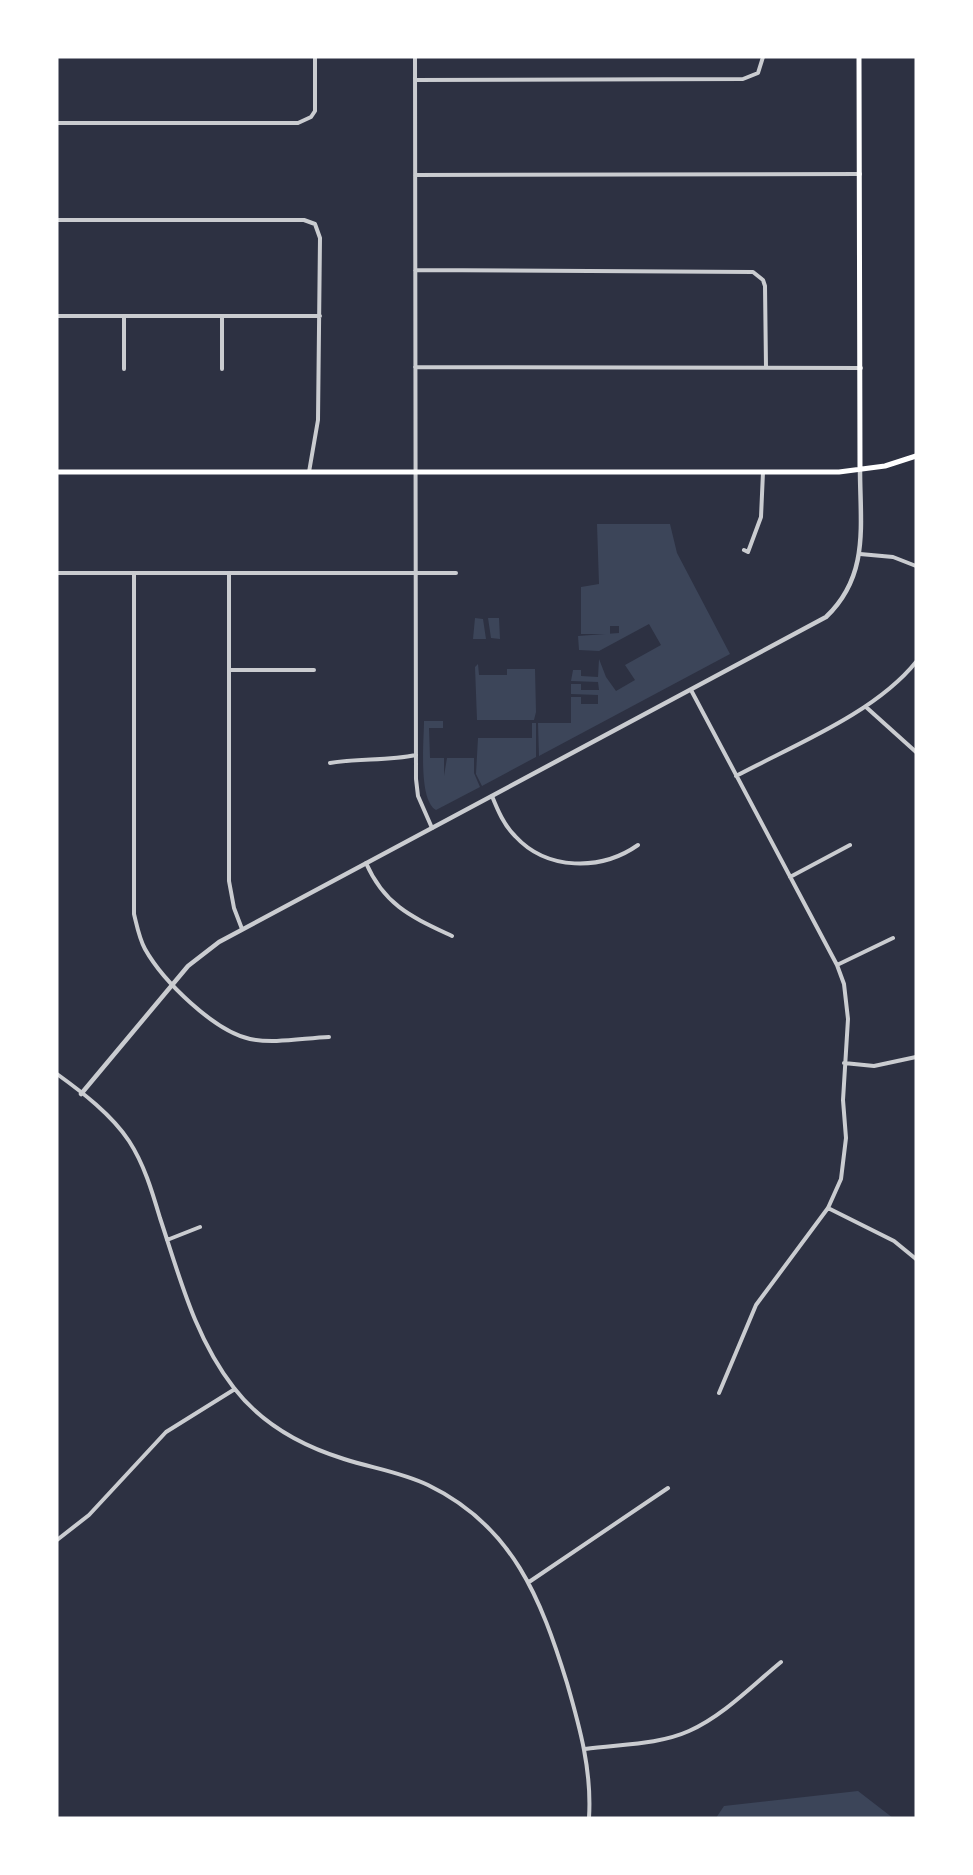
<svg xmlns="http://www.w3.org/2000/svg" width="973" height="1875" font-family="'Varela Round',sans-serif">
<rect width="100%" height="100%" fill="#2d3142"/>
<path fill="#3c4559" d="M597,524H670L677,553L730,654L539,756L538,723H571V697H581V704H598V695L571,694V684H581V690H599L598,682L571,681L573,670H581V676L598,677L599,659L606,677L616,691L635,680L625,665L661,645L649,624L599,651L579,650L578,636L619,633V626H610V634H581V587L599,584Z
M475,618L483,619L486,639H473Z
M488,618H499L500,639L491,638Z
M478,664L479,675H507V669H535L536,712L534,720H477L475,667Z
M424,721H443V728H429L430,758H444V776L447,758H474V773L480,787L436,810C418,800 424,740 424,721Z
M532,723H536V757L482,786L476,774L478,738H532Z
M858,1791L893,1818H716L724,1806Z"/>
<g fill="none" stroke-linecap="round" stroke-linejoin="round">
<path stroke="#caccd0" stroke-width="4" d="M415,57L416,779L418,796L432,828
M415,80L743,79L758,73L763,57
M57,123H298L311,117L315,111V57
M415,175L860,174
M57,220H304L315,224L320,238L318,420L309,472
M415,270L753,272L763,280L765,286L766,367
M57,316H320
M124,316V369
M222,316V369
M415,367L861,368
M744,550L748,552L761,517L763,472
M860,554L893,557L916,566
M57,573H456
M134,573V914C137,926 139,938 145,949C163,981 214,1031 250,1039C274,1044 304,1038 329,1037
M229,573V881L234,908L242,929
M229,670H314
M691,690L837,965L844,984L848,1019L843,1100L846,1138L841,1179L828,1208L756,1305L719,1393
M866,707L916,752
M330,763C359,758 387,761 416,755
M736,776C794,745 875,713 916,662
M492,796C498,811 504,825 515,836C547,871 601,871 638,845
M366,863C385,906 412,917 452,936
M790,877L850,845
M837,965L893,938
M844,1063L874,1066L916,1057
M57,1074C82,1092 112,1115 129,1141C144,1164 152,1191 160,1218C180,1278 195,1338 234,1388C261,1423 302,1446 344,1459C372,1468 401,1472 428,1485C513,1526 541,1599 567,1683C580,1728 592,1771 589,1818
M828,1208L894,1241L916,1259
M167,1240L200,1227
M57,1540L89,1515L166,1432L235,1389
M529,1582L668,1488
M585,1749C619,1744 658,1745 689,1731C723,1716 753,1685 781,1662"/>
<path stroke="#caccd0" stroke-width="4.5" d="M81,1094L188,966L219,942L826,617C870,575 860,525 860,469"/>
<path stroke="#fff" stroke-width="5" d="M859,57L860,469
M57,472H839L885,466L916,456"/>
</g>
<rect width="973" height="1875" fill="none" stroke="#ffffff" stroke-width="117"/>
</svg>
